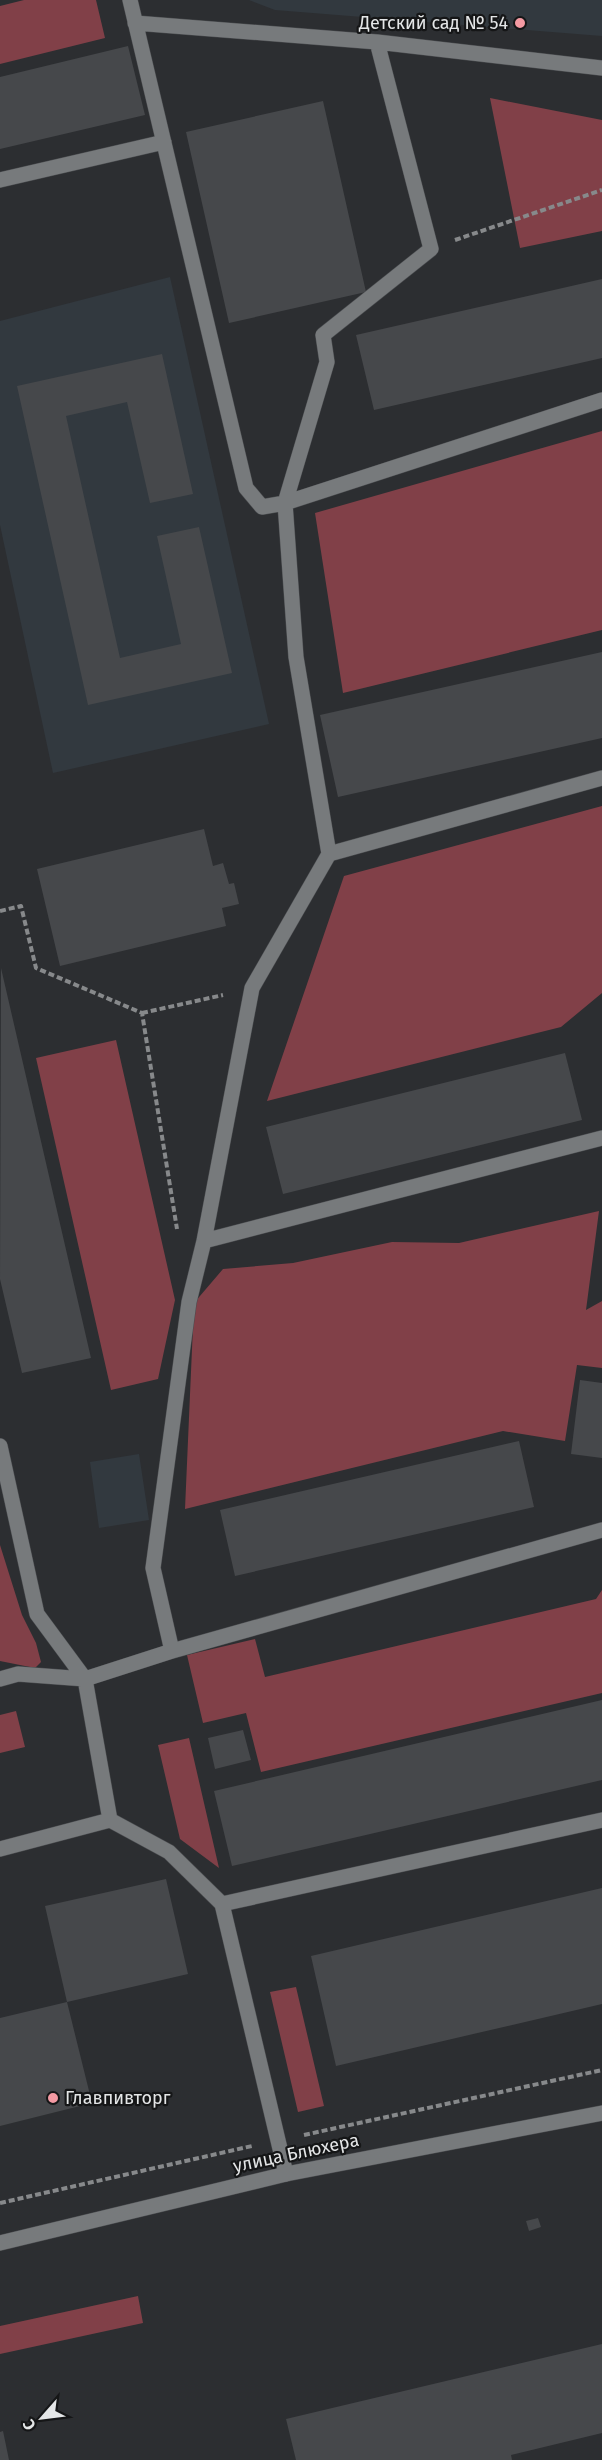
<svg xmlns="http://www.w3.org/2000/svg" width="602" height="2460" font-family="'Fira Sans',sans-serif">
<rect width="100%" height="100%" fill="#2c2e31"/>
<path fill="#32393f" d="M249,0H602V36L275,10Z
M170,277L269,724L53,773L0,525V321Z
M139,1454L149,1520L99,1528L90,1462Z"/>
<path fill="#814048" d="M24,0H96L105,38L0,64V6Z
M490,98L602,120V231L520,248Z
M602,431V630L343,693L315,513Z
M602,806V993L561,1027L267,1101L344,876Z
M116,1040L175,1300L158,1379L111,1390L36,1058Z
M599,1211L586,1310L602,1301V1368L577,1365L565,1441L503,1431L185,1509L194,1303L223,1269L293,1263L392,1242L459,1243Z
M0,1545L22,1615L36,1643L41,1662L35,1668L0,1661Z
M602,1590V1693L261,1772L246,1713L203,1723L187,1655L255,1639L265,1677L596,1599Z
M16,1711L25,1747L0,1753V1715Z
M189,1738L219,1868L180,1839L158,1745Z
M296,1987L324,2106L298,2112L270,1992Z
M138,2296L143,2323L0,2354V2326Z"/>
<path fill="#46484b" d="M128,46L145,115L0,149V77Z
M323,101L366,292L229,323L186,132Z
M602,279V358L374,410L356,335Z
M162,354L193,494L150,503L127,402L66,416L120,658L181,644L157,536L199,527L232,673L88,705L17,386Z
M602,652V738L338,797L320,715Z
M204,829L213,866L223,863L229,884L234,883L239,904L222,908L226,926L60,966L37,869Z
M1,968L91,1358L22,1373L0,1279Z
M565,1053L582,1120L283,1194L266,1127Z
M580,1380L602,1383V1458L571,1454Z
M519,1441L534,1507L235,1576L220,1510Z
M602,1700V1780L232,1866L214,1791Z
M243,1730L251,1760L215,1769L208,1738Z
M166,1879L188,1974L67,2002L45,1906Z
M602,1888V2004L336,2066L311,1956Z
M67,2002L92,2103L0,2126V2018Z
M538,2218L541,2227L529,2231L526,2221Z
M602,2344V2433L511,2455L512,2460H296L286,2419Z
M3,2431L9,2460H0V2432Z"/>
<g fill="none" stroke-linecap="round" stroke-linejoin="round">
<defs>
<path id="service" d="M130,0L246,488L262,507L285,503L602,400
M135,23L377,42L602,68
M0,180L164,142
M329,854L602,778
M204,1241L602,1138
M0,1446L37,1614L85,1679L172,1651L602,1530
M172,1651L153,1568L189,1302L204,1241L252,988L329,854L296,657L285,503L327,362L323,335L431,249L377,42
M0,1679L18,1674L85,1679L110,1820L169,1852L222,1904L286,2174
M0,1849L110,1820
M222,1904L602,1820"/>
<path id="minor" d="M0,2243L286,2174L602,2113"/>
</defs>
<use href="#service" stroke="#4a4c4f" stroke-width="16"/>
<use href="#minor" stroke="#4a4c4f" stroke-width="16"/>
<path stroke="#87898b" stroke-width="4" stroke-dasharray="6 3" stroke-linecap="butt" d="M455,240L602,190
M0,911L21,906L36,968L142,1013L177,1229
M142,1013L223,995
M304,2135L602,2070
M0,2203L252,2146"/>
<use href="#service" stroke="#777a7c" stroke-width="15"/>
<use href="#minor" stroke="#777a7c" stroke-width="15"/>
</g>
<g fill="#f49aa3" stroke="#151617" stroke-width="2">
<circle cx="520" cy="23" r="6"/>
<circle cx="53" cy="2098" r="6"/>
</g>
<g text-anchor="middle" dominant-baseline="central" stroke-width="4.5" stroke-linejoin="round" paint-order="stroke">
<g font-size="18" fill="#e4e6e7" stroke="#151617" text-anchor="end">
<text x="508" y="23">Детский сад № 54</text>
<text x="65" y="2098" text-anchor="start">Главпивторг</text>
</g>
<g font-size="18" fill="#e4e6e7" stroke="#151617">
<text transform="translate(296 2153) rotate(-12)">улица Блюхера</text>
</g>
</g>
<g transform="translate(42 2418) rotate(242)" stroke="#151617" stroke-width="4.5" paint-order="stroke">
<path d="M0-4.5L10 22L0 15L-10 22Z" fill="#e4e6e7"/>
<text y="-9" font-size="16" font-weight="bold" text-anchor="middle" fill="#e4e6e7">С</text>
</g>
</svg>
